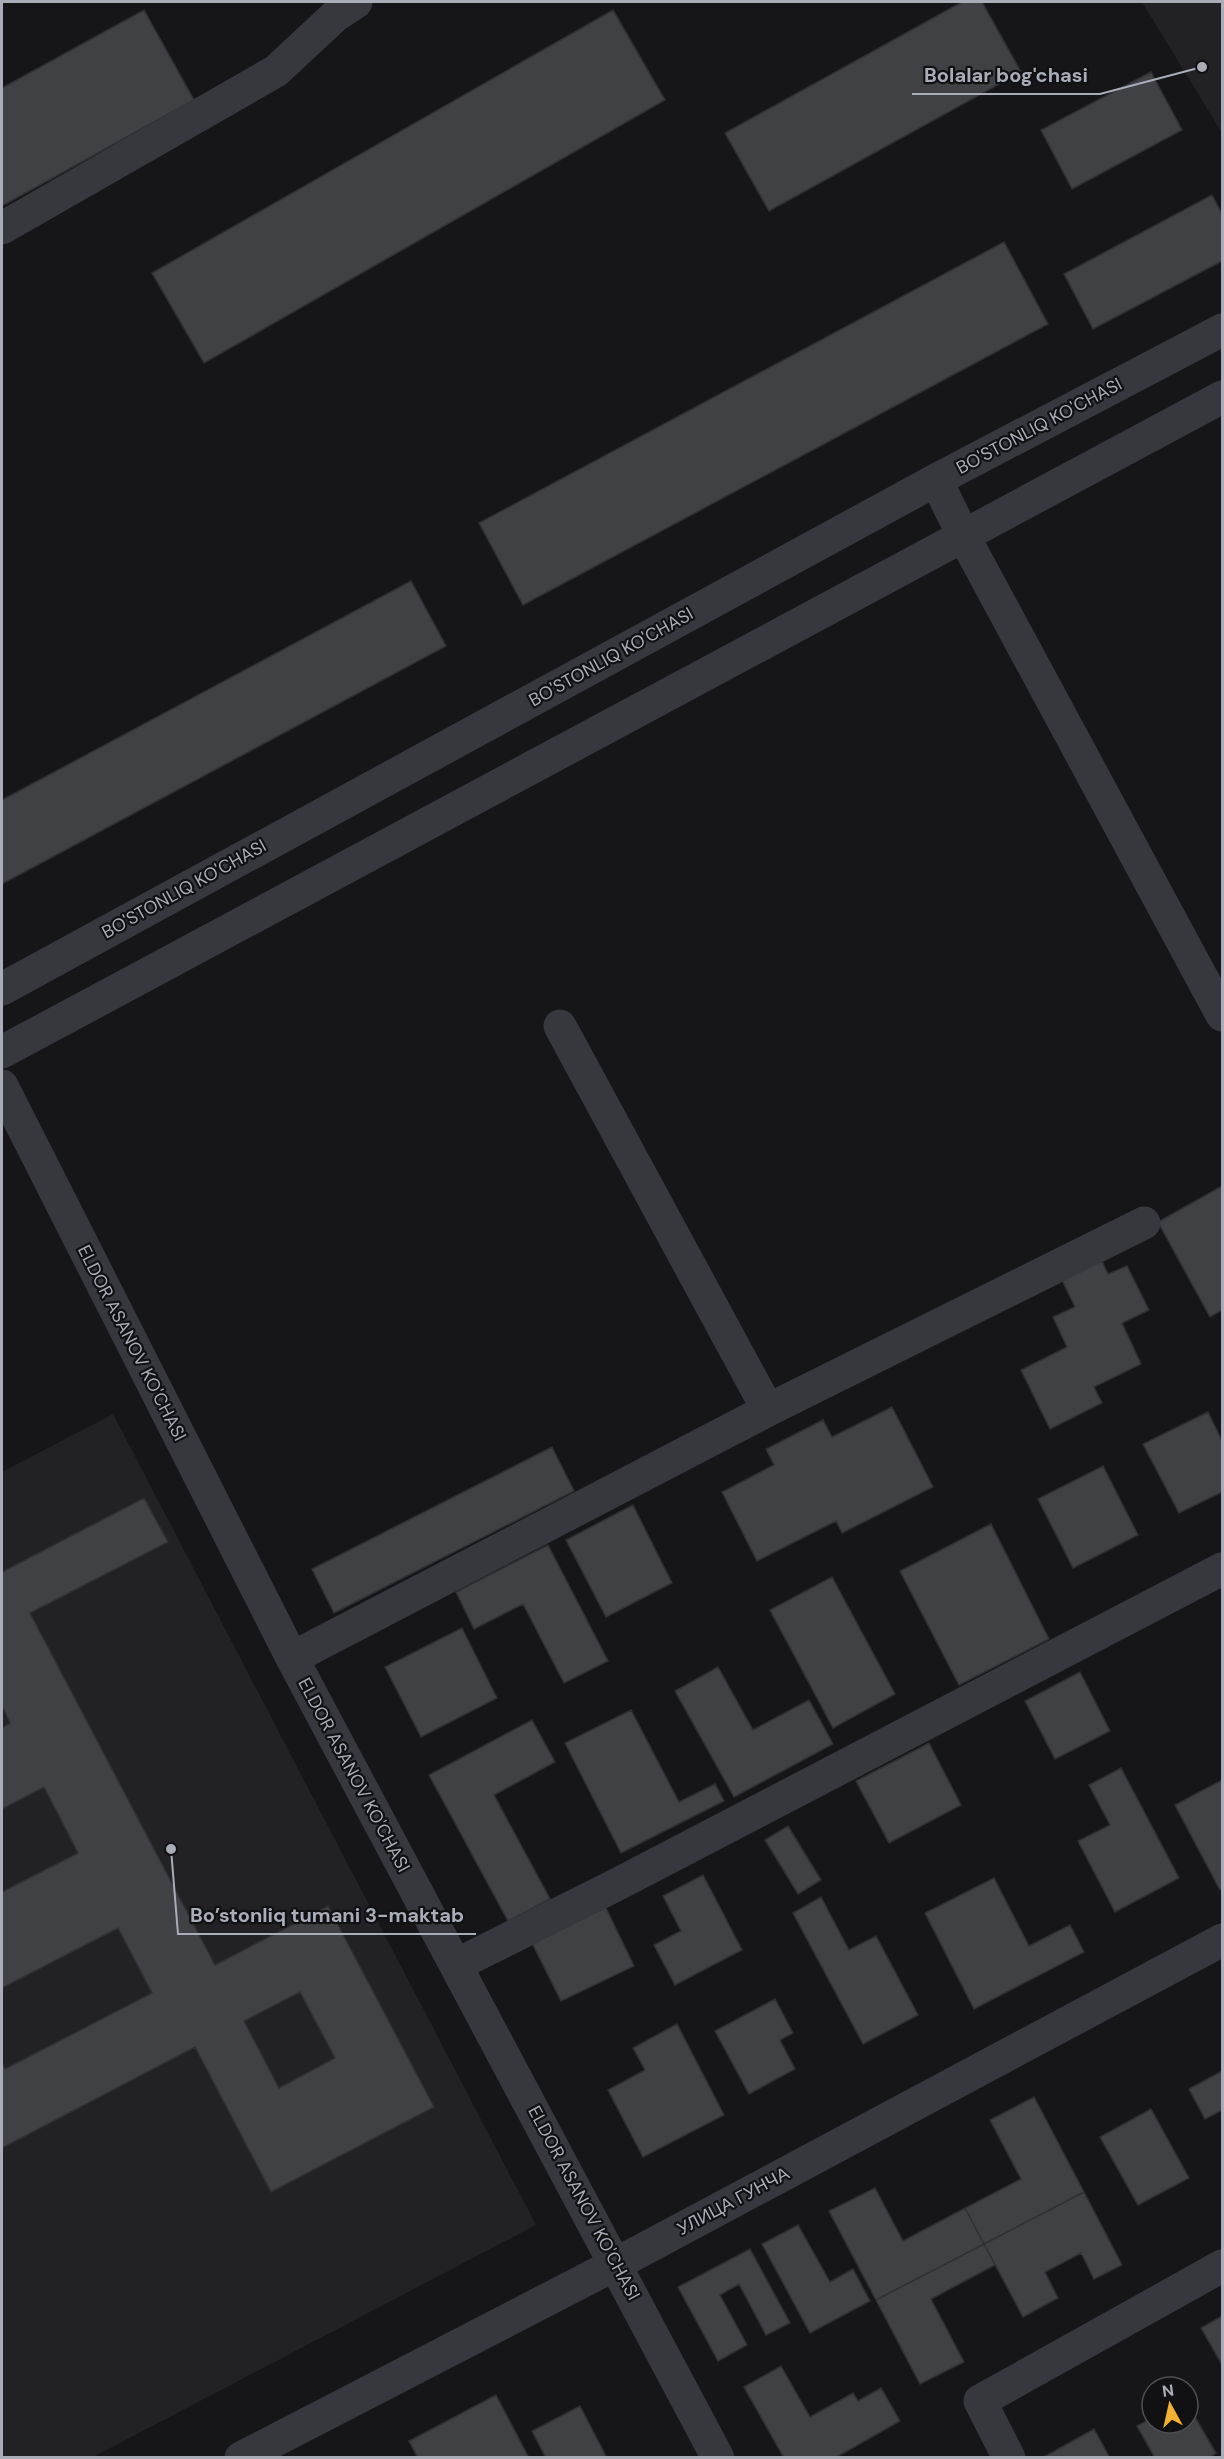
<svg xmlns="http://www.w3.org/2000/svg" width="1224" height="2459" font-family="'DM Sans',sans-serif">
<rect width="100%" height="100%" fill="#161618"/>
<path fill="#222225" d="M1142,2H1222V133Z
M113,1414L536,2225L93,2457L2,2458V1472Z"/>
<path fill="#404145" stroke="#303034" stroke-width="1.5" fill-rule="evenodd" d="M962,2H982L1021,72L769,211L725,133Z
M144,10L194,100L2,206V88Z
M613,10L665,100L204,363L152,273Z
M1151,72L1182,130L1072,189L1041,130Z
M1212,195L1222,214V261L1093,329L1064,274Z
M1004,242L1048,324L523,605L479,523Z
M411,581L446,646L2,884V800Z
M1222,1186V1310L1210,1317L1158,1222Z
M1102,1261L1108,1274L1127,1266L1149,1310L1122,1323L1141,1364L1094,1387L1102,1403L1050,1429L1021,1370L1067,1347L1053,1317L1075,1307L1062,1280Z
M892,1407L933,1487L842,1533L836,1521L757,1561L722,1492L774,1465L766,1449L823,1420L832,1437Z
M1208,1412L1222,1441V1492L1179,1513L1143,1444Z
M552,1447L574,1491L334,1613L312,1569Z
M1103,1466L1138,1535L1073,1568L1038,1499Z
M144,1498L168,1542L30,1613L215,1965L328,1906L434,2107L271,2192L195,2047L2,2148V2062L5,2069L152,1993L118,1928L2,1988V1892L78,1853L44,1787L2,1809V1728L10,1723L2,1706V1572ZM300,1992L335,2058L279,2088L244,2021Z
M633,1505L672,1583L606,1617L566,1540Z
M991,1524L1049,1639L959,1685L900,1571Z
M548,1545L608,1661L564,1683L523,1604L474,1629L456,1592Z
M832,1577L895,1694L833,1728L770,1610Z
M462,1628L497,1698L421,1737L385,1667Z
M718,1667L753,1730L809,1700L833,1744L734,1797L675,1691Z
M1080,1672L1110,1731L1055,1759L1025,1701Z
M631,1710L679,1802L715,1784L724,1801L621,1853L565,1743Z
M532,1720L555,1762L494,1795L550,1899L508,1921L429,1775Z
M929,1743L961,1805L889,1843L856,1781Z
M1121,1768L1179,1878L1115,1912L1078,1841L1110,1825L1089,1785Z
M1222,1780V1889L1220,1890L1175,1805Z
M788,1826L821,1880L798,1894L765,1840Z
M703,1875L742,1950L675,1985L654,1945L681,1931L663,1896Z
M994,1878L1029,1946L1070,1925L1084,1952L974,2009L925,1913Z
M821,1897L849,1950L876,1936L918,2015L863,2044L793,1913Z
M605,1906L634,1966L561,2001L531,1941Z
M775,1999L793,2033L780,2040L795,2069L749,2094L715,2031Z
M677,2024L724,2115L643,2157L608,2090L645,2070L633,2048Z
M1222,2071V2111V2110L1205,2119L1189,2089Z
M1034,2097L1084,2192L984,2244L965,2208L1021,2179L990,2120Z
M1151,2109L1189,2178L1138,2205L1100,2137Z
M875,2188L903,2241L965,2208L984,2244L876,2300L829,2211Z
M1084,2192L1122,2265L1094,2279L1081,2253L1045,2272L1058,2298L1023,2317L984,2244Z
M798,2225L830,2282L853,2269L870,2301L810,2333L762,2244Z
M984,2244L995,2265L931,2299L964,2362L920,2384L876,2300Z
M750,2249L790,2323L766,2335L739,2284L720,2295L747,2345L718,2361L678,2287Z
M1222,2316V2362L1221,2363L1201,2328Z
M781,2366L810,2417L853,2393L858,2401L881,2388L900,2421L835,2458H784L744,2387Z
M496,2395L529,2458H418L409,2441Z
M1188,2405L1216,2453L1209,2458H1155L1137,2426L1152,2418V2423H1188Z
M580,2406L607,2458H546L532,2431Z
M1094,2429L1110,2458H1042Z"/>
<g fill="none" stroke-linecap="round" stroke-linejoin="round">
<path stroke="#37383d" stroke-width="33" d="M2,228L276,71L335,16L356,2
M936,480L963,535L1222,1015
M2,989L936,480L1222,330
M2,1052L1222,397
M2,1086L292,1658L718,2458
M768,1410L1144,1223
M292,1658L768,1410L560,1026
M456,1965L616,1885L1222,1569
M241,2458L616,2264L1222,1940
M1009,2458L980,2401L1222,2266"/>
</g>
<g text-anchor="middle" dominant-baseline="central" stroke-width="4.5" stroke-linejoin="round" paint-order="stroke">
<g font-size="18" fill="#a8adb8" stroke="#111113">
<text transform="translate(1039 426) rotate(-28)">BO'STONLIQ KO'CHASI</text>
<text transform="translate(611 657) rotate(-29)">BO'STONLIQ KO'CHASI</text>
<text transform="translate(184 889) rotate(-29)">BO'STONLIQ KO'CHASI</text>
<text transform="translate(132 1343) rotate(63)">ELDOR ASANOV KO'CHASI</text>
<text transform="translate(354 1775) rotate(62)">ELDOR ASANOV KO'CHASI</text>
<text transform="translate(733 2201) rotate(-28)">УЛИЦА ГУНЧА</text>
<text transform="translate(584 2203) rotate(62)">ELDOR ASANOV KO'CHASI</text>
</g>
</g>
<path fill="none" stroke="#a8adb8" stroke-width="2" d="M1202 67L1100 94H912M171 1849L178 1934H476"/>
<g fill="#a8adb8" stroke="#111113" stroke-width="2">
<circle cx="1202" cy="67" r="6"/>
<circle cx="171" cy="1849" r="6"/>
</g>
<g font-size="20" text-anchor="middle" font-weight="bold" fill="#a8adb8" stroke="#111113" stroke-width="4.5" stroke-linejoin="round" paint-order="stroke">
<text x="1006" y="82">Bolalar bog'chasi</text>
<text x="327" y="1922">Bo’stonliq tumani 3-maktab</text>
</g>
<rect width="1224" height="2459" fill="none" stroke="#a8adb8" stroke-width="6"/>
<g transform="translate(1170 2405) rotate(352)"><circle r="28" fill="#111113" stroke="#4d4f55" stroke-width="1.5"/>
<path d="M0-4.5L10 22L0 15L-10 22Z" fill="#f2b134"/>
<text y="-9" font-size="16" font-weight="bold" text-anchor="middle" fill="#a8adb8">N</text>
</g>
</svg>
